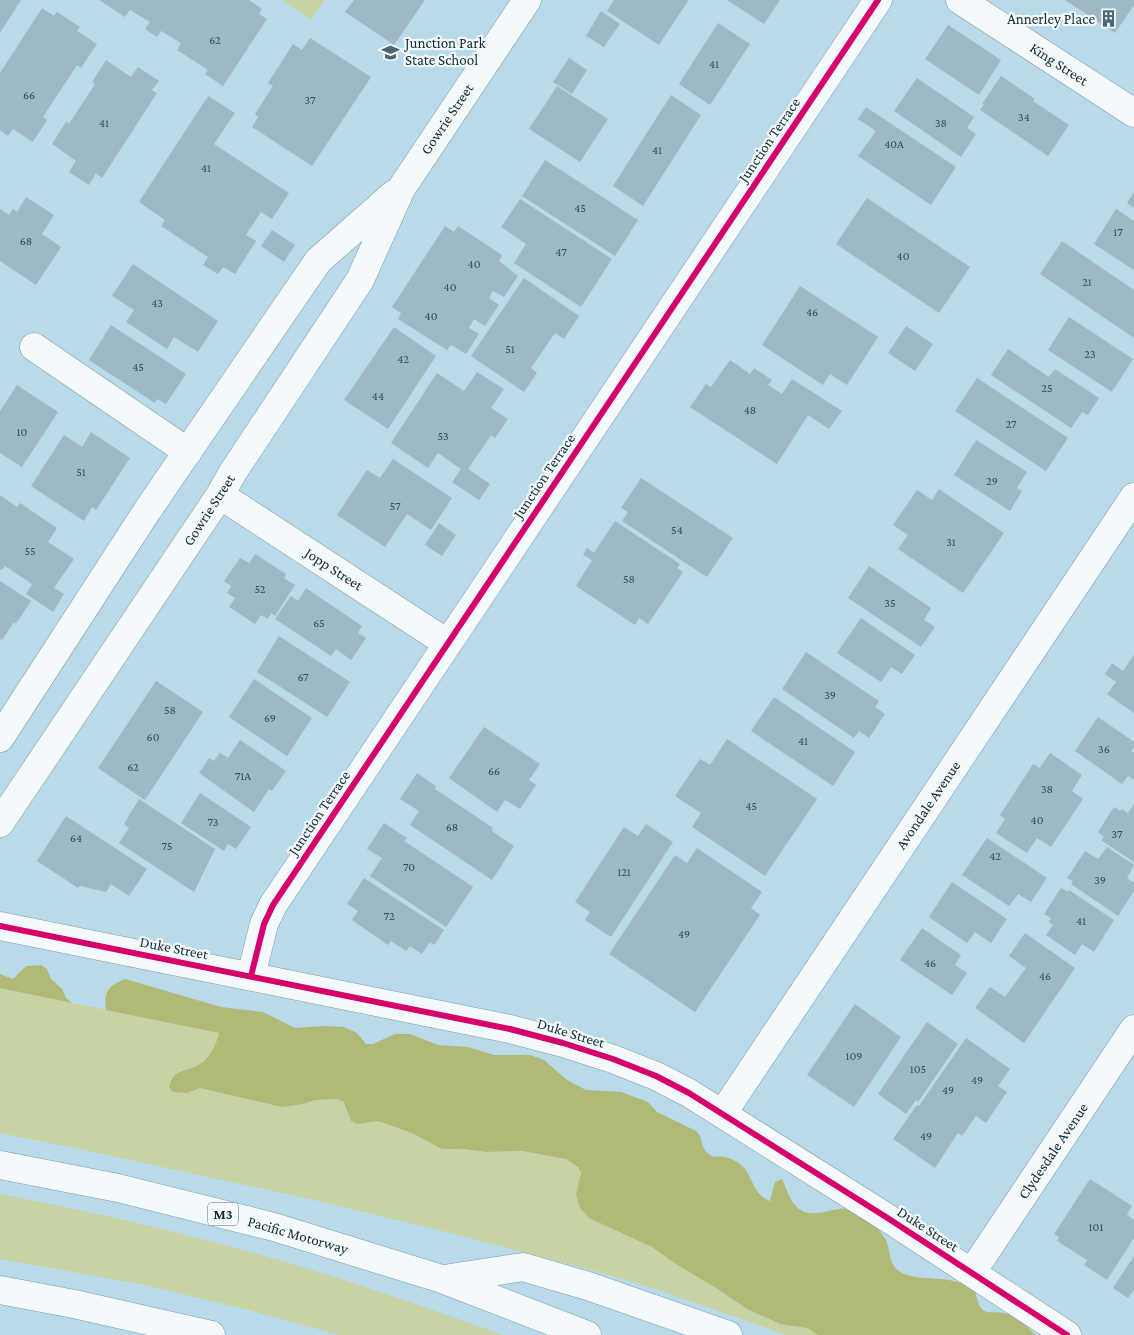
<svg xmlns="http://www.w3.org/2000/svg" width="1134" height="1335" font-family="'Crimson Pro',serif">
<rect width="100%" height="100%" fill="#b9dae8"/>
<path fill="#c8d3a5" d="M282,0H325L311,20Z
M0,988L219,1033C214,1055 204,1065 182,1070L187,1093L200,1088L282,1107L303,1104L316,1100L337,1099L344,1102L351,1121L358,1124L378,1121L384,1123L412,1133L442,1149H463L487,1152L522,1151L566,1159L578,1167L581,1173L576,1195L589,1218L652,1247L676,1264L716,1288L747,1309L780,1324L807,1328L818,1335H786L656,1289L602,1273L442,1231L314,1200L98,1153L0,1133Z
M0,1194C104,1214 208,1238 309,1269C375,1289 439,1312 503,1335H339L249,1310L140,1284L0,1259Z"/>
<path fill="#b0ba76" d="M41,965L47,969L51,979L62,989L66,998L72,1003L0,988V974L13,979L26,966Z
M125,979L221,1007L263,1012L295,1028L325,1026L344,1027L357,1033L366,1044H373L395,1034H410L438,1045L468,1047L494,1055H530L544,1060L567,1080L586,1090L621,1092L648,1102L657,1112L696,1131C706,1141 697,1148 714,1157C723,1154 740,1161 746,1170C753,1182 756,1196 770,1201L775,1182L782,1179C786,1187 789,1199 796,1206C813,1225 841,1199 861,1212C866,1215 883,1234 886,1240C890,1250 889,1264 899,1271C917,1284 951,1272 975,1290C981,1323 989,1307 1011,1315C1021,1319 1028,1327 1035,1335H818L807,1328L780,1324L747,1309L716,1288L676,1264L652,1247L589,1218L580,1208L576,1195L581,1173L578,1167L566,1159L522,1151L487,1152L463,1149H442L412,1133L384,1123L378,1121L357,1124L351,1121L344,1102L337,1099L316,1100L303,1104L282,1107L200,1088L187,1093L173,1092L169,1087C173,1069 185,1072 198,1065C210,1059 216,1045 219,1033L106,1010C104,991 108,986 125,979Z"/>
<path fill="#9eb8c4" d="M0,0H21L0,33Z
M99,0H249L262,9L259,14L267,19L223,86L205,74L208,70L177,50L181,43L161,31L157,37L145,29L150,22L130,10L125,17Z
M354,0H425L394,45L345,12Z
M614,0H687L688,1L659,45L607,11Z
M727,0H780L764,24Z
M1065,0H1134V5L1115,33Z
M42,8L54,16L57,12L80,27L77,31L97,44L81,68L77,65L43,117L47,120L33,142L13,129L8,136L0,130V73Z
M601,11L620,24L604,47L586,36Z
M718,23L750,44L710,105L679,84Z
M948,25L1001,60L979,95L925,59Z
M310,38L371,77L312,166L252,127L258,117L255,114L273,86L268,83L293,44L302,50Z
M569,58L587,70L572,94L553,82Z
M106,60L131,77L138,67L159,81L152,90L157,93L102,178L96,173L89,185L69,172L76,161L52,144L66,122L69,124L95,84L92,82Z
M1001,76L1035,99L1033,101L1069,125L1048,156L980,110L984,104H982Z
M917,78L974,117L967,128L976,134L961,157L894,111Z
M557,86L608,119L580,162L529,129Z
M671,95L701,115L643,206L613,186Z
M208,96L235,113L214,144L289,193L272,219L261,212L246,235L256,241L235,274L223,267L218,274L203,265L208,257L161,226L165,220L139,202Z
M866,107L956,167L931,205L858,156L876,131L858,119Z
M545,160L638,220L615,256L522,196Z
M1134,192V208L1127,203Z
M26,197L54,215L42,234L61,247L36,285L0,261V209L9,215L13,209L17,212Z
M867,198L970,267L939,313L836,244Z
M520,199L612,259L581,307L514,263L526,244L501,227Z
M1116,209L1134,221V270L1094,244Z
M445,226L454,232L458,226L502,255L499,261L518,276L504,297L493,291L489,298L499,305L485,326L474,319L469,328L479,334L466,354L451,345L447,350L398,319L401,313L392,307Z
M272,230L295,245L284,262L261,246Z
M1062,241L1134,290V338L1040,274Z
M133,264L218,321L198,352L174,337L167,349L126,322L134,310L112,296Z
M524,278L579,316L564,339L555,333L531,368L537,373L524,392L471,356Z
M800,286L878,337L847,385L830,374L823,385L762,345Z
M1069,317L1133,359L1112,392L1048,350Z
M111,325L186,374L166,404L157,399L155,403L89,360Z
M906,326L933,344L915,371L888,353Z
M394,327L436,356L388,429L344,400Z
M1008,349L1049,377L1055,369L1099,398L1088,415L1082,412L1071,428L991,375Z
M730,360L750,374L754,368L772,380L768,385L782,394L792,379L842,411L829,429L808,415L777,464L690,407L706,384L711,387Z
M477,372L504,389L491,408L508,419L495,438L491,435L468,469L490,484L479,500L452,482L461,469L438,453L428,468L391,443L437,373L464,391Z
M977,378L1068,438L1046,471L955,411Z
M17,385L58,412L22,467L0,453V411Z
M91,432L130,458L96,510L92,507L84,521L31,486L64,435L82,447Z
M976,440L1027,472L1017,488L1022,491L1010,511L954,475Z
M393,459L452,498L431,530L407,514L385,547L337,515L367,470L380,478Z
M641,478L733,538L707,577L622,521L628,512L621,508Z
M939,489L1004,533L963,593L898,549L908,535L893,525L917,490L932,500Z
M0,495L17,507L20,503L57,528L48,542L74,559L54,588L64,594L53,612L26,594L32,584L5,566L2,570L0,569Z
M615,521L680,564L677,568L683,572L648,624L639,618L635,625L576,586L592,560L583,555L587,548L594,553Z
M439,523L456,535L442,556L425,545Z
M255,554L286,574L284,578L295,585L275,616L271,613L268,619L261,615L255,624L229,607L235,598L227,593L231,586L224,581L240,558L249,563Z
M869,566L931,608L924,620L935,627L921,647L848,598Z
M0,581L31,601L16,624L14,622L2,640L0,639Z
M306,588L362,626L358,633L366,638L351,660L336,649L331,656L275,619L291,596L298,601Z
M861,618L915,655L902,674L891,667L881,682L837,653Z
M279,636L350,682L327,717L257,672Z
M806,652L879,701L875,707L885,714L869,738L859,731L854,738L782,689Z
M1134,655V713L1107,694L1116,682L1105,674L1112,663L1123,671Z
M254,679L312,718L287,756L229,717Z
M156,681L203,712L145,800L98,768Z
M774,697L855,752L833,786L751,731Z
M1098,717L1134,742V747L1131,751L1134,752V780L1128,776L1122,784L1075,751Z
M484,727L540,764L529,780L536,785L520,809L505,800L497,812L449,778Z
M727,739L817,799L765,876L692,827L701,813L675,796L700,759L710,765Z
M240,740L286,771L272,791L269,789L254,812L199,773L209,758L214,761L220,753L228,758Z
M1050,753L1082,775L1072,791L1083,799L1051,847L1037,838L1027,853L996,833L1005,819L1000,815L1033,764L1040,768Z
M417,773L436,786L435,789L493,828L492,831L514,846L492,880L410,825L419,811L400,799Z
M200,793L251,827L236,849L228,844L224,851L181,823Z
M139,799L215,849L194,892L119,843L129,828L124,824Z
M1134,804V862L1101,840L1104,837L1098,832L1114,807L1121,811L1122,809L1128,813Z
M66,816L147,869L129,896L111,884L106,892L80,886L78,888L37,861Z
M384,823L407,838L404,841L473,887L446,927L370,876L382,858L367,849Z
M646,824L673,842L611,937L585,920L590,912L575,902L624,827L638,836Z
M987,838L1047,878L1031,902L1018,894L1009,906L962,875Z
M1107,847L1134,865L1127,878L1134,883V891L1118,916L1071,884L1073,881L1067,878L1085,851L1098,859Z
M697,848L762,892L751,908L760,915L695,1012L609,954L675,855L687,863Z
M364,878L444,930L434,945L430,942L422,954L410,946L406,951L391,941L388,945L352,920L358,911L347,904Z
M952,882L1007,919L991,943L975,932L967,943L929,917Z
M1061,888L1068,892L1069,890L1114,920L1094,952L1082,944L1075,955L1046,935L1053,925L1049,922L1051,918L1044,914Z
M922,928L961,955L955,965L967,973L952,995L900,960Z
M1025,933L1075,968L1024,1043L975,1008L990,987L1005,997L1026,968L1009,956Z
M855,1004L901,1037L854,1107L807,1075Z
M927,1022L958,1044L918,1102L916,1100L906,1114L878,1094Z
M966,1038L1010,1069L998,1086L1007,1092L986,1123L976,1116L962,1136L958,1133L935,1168L893,1139L917,1105L919,1106Z
M1090,1179L1132,1206L1127,1215L1134,1220V1238L1107,1280L1084,1265L1087,1260L1057,1241L1059,1237L1054,1234Z
M1134,1256V1290L1128,1298L1113,1288Z"/>
<g fill="none" stroke-linecap="round" stroke-linejoin="round">
<defs>
<path id="minor" d="M960,0L1134,113
M34,347L188,452
M220,495L447,643
M0,738L147,511L318,261L394,194
M0,823L220,495L233,472L360,280L401,189L527,0
M0,926L510,1029L563,1043L613,1059L656,1076L689,1093L886,1217L1067,1335
M251,976L264,924L273,905L878,0
M723,1113L1134,497
M972,1272L1134,1029"/>
<path id="highway" d="M0,1165L118,1188L274,1227L442,1279L587,1335
M444,1279L523,1267L588,1286L728,1335
M0,1290L74,1304L211,1335"/>
</defs>
<use href="#minor" stroke="#819ba6" stroke-width="29"/>
<use href="#highway" stroke="#819ba6" stroke-width="29"/>
<use href="#minor" stroke="#f4f9fc" stroke-width="28"/>
<use href="#highway" stroke="#f4f9fc" stroke-width="28"/>
<defs>
<path id="cycleway" d="M0,926L510,1029L563,1043L613,1059L656,1076L689,1093L886,1217L1067,1335
M251,976L264,924L273,905L878,0"/>
</defs>
<use href="#cycleway" stroke="#f4fafc" stroke-width="9"/>
<use href="#cycleway" stroke="#d6006c" stroke-width="6"/>
</g>
<defs>
<symbol id="building-bare" viewBox="-9 -9 18 18"><path d="M-4-6H4V6H1V3H-1V6H-4ZM-2.5-4.3h1.7v1.8h-1.7ZM.8-4.3h1.7v1.8H.8ZM-2.5-1h1.7V.8h-1.7ZM.8-1h1.7V.8H.8Z" fill="#4c6873" stroke="#f4fafc" stroke-width="2.5" paint-order="stroke"/></symbol>
<symbol id="school-bare" viewBox="-9 -9 18 18"><path d="M0-5L7-2L0 1L-7-2ZM-4 1L0 2.5L4 1V4Q0 6-4 4Z" fill="#4c6873" stroke="#f4fafc" stroke-width="2.5" paint-order="stroke"/></symbol>
</defs>
<g fill-rule="evenodd">
<use href="#building-bare" x="1096" y="6" width="25" height="25"/>
<use href="#school-bare" x="378" y="40" width="25" height="25"/>
</g>
<g text-anchor="middle" dominant-baseline="central" stroke-width="4.5" stroke-linejoin="round" paint-order="stroke">
<g font-size="12" fill="#344e58">
<text x="215" y="40">62</text>
<text x="714" y="64">41</text>
<text x="29" y="95">66</text>
<text x="310" y="100">37</text>
<text x="1024" y="117">34</text>
<text x="104" y="123">41</text>
<text x="941" y="123">38</text>
<text x="894" y="144">40A</text>
<text x="657" y="150">41</text>
<text x="206" y="168">41</text>
<text x="580" y="208">45</text>
<text x="1118" y="232">17</text>
<text x="26" y="241">68</text>
<text x="561" y="252">47</text>
<text x="903" y="256">40</text>
<text x="474" y="264">40</text>
<text x="1087" y="282">21</text>
<text x="450" y="287">40</text>
<text x="157" y="303">43</text>
<text x="812" y="312">46</text>
<text x="431" y="316">40</text>
<text x="510" y="349">51</text>
<text x="1090" y="354">23</text>
<text x="403" y="359">42</text>
<text x="138" y="367">45</text>
<text x="1047" y="388">25</text>
<text x="378" y="396">44</text>
<text x="750" y="410">48</text>
<text x="1011" y="424">27</text>
<text x="22" y="432">10</text>
<text x="443" y="436">53</text>
<text x="81" y="472">51</text>
<text x="992" y="481">29</text>
<text x="395" y="506">57</text>
<text x="677" y="530">54</text>
<text x="951" y="542">31</text>
<text x="30" y="551">55</text>
<text x="629" y="579">58</text>
<text x="260" y="589">52</text>
<text x="890" y="603">35</text>
<text x="319" y="623">65</text>
<text x="303" y="677">67</text>
<text x="830" y="695">39</text>
<text x="170" y="710">58</text>
<text x="270" y="718">69</text>
<text x="153" y="737">60</text>
<text x="803" y="741">41</text>
<text x="1104" y="749">36</text>
<text x="133" y="767">62</text>
<text x="494" y="771">66</text>
<text x="243" y="776">71A</text>
<text x="1047" y="789">38</text>
<text x="751" y="806">45</text>
<text x="1037" y="820">40</text>
<text x="213" y="822">73</text>
<text x="452" y="827">68</text>
<text x="1117" y="834">37</text>
<text x="76" y="838">64</text>
<text x="167" y="846">75</text>
<text x="995" y="856">42</text>
<text x="409" y="867">70</text>
<text x="624" y="872">121</text>
<text x="1100" y="880">39</text>
<text x="389" y="916">72</text>
<text x="1081" y="921">41</text>
<text x="684" y="934">49</text>
<text x="930" y="963">46</text>
<text x="1045" y="976">46</text>
<text x="854" y="1056">109</text>
<text x="918" y="1069">105</text>
<text x="977" y="1080">49</text>
<text x="948" y="1090">49</text>
<text x="926" y="1136">49</text>
<text x="1096" y="1227">101</text>
</g>
<rect fill="#f4fafc" stroke="#556870" stroke-width="1" x="208" y="1202.5" width="30" height="23" rx="4"/>
<g font-size="14" font-weight="bold" fill="#112a34">
<text x="223" y="1214">M3</text>
</g>
<g font-size="15" fill="#112a34" stroke="#f4fafc" text-anchor="end">
<text x="1095" y="19">Annerley Place</text>
<text x="405" y="43" text-anchor="start">Junction Park<tspan x="405" dy="17">State School</tspan></text>
</g>
<g font-size="15" fill="#112a34" stroke="#f4fafc">
<text transform="translate(1059 64) rotate(33)">King Street</text>
<text transform="translate(447 119) rotate(-56)">Gowrie Street</text>
<text transform="translate(769 140) rotate(-56)">Junction Terrace</text>
<text transform="translate(544 476) rotate(-56)">Junction Terrace</text>
<text transform="translate(209 510) rotate(-57)">Gowrie Street</text>
<text transform="translate(334 569) rotate(33)">Jopp Street</text>
<text transform="translate(928 805) rotate(-56)">Avondale Avenue</text>
<text transform="translate(319 813) rotate(-56)">Junction Terrace</text>
<text transform="translate(174 948) rotate(11)">Duke Street</text>
<text transform="translate(571 1033) rotate(17)">Duke Street</text>
<text transform="translate(1053 1151) rotate(-56)">Clydesdale Avenue</text>
<text transform="translate(928 1229) rotate(33)">Duke Street</text>
<text transform="translate(298 1235) rotate(16)">Pacific Motorway</text>
</g>
</g>
</svg>
